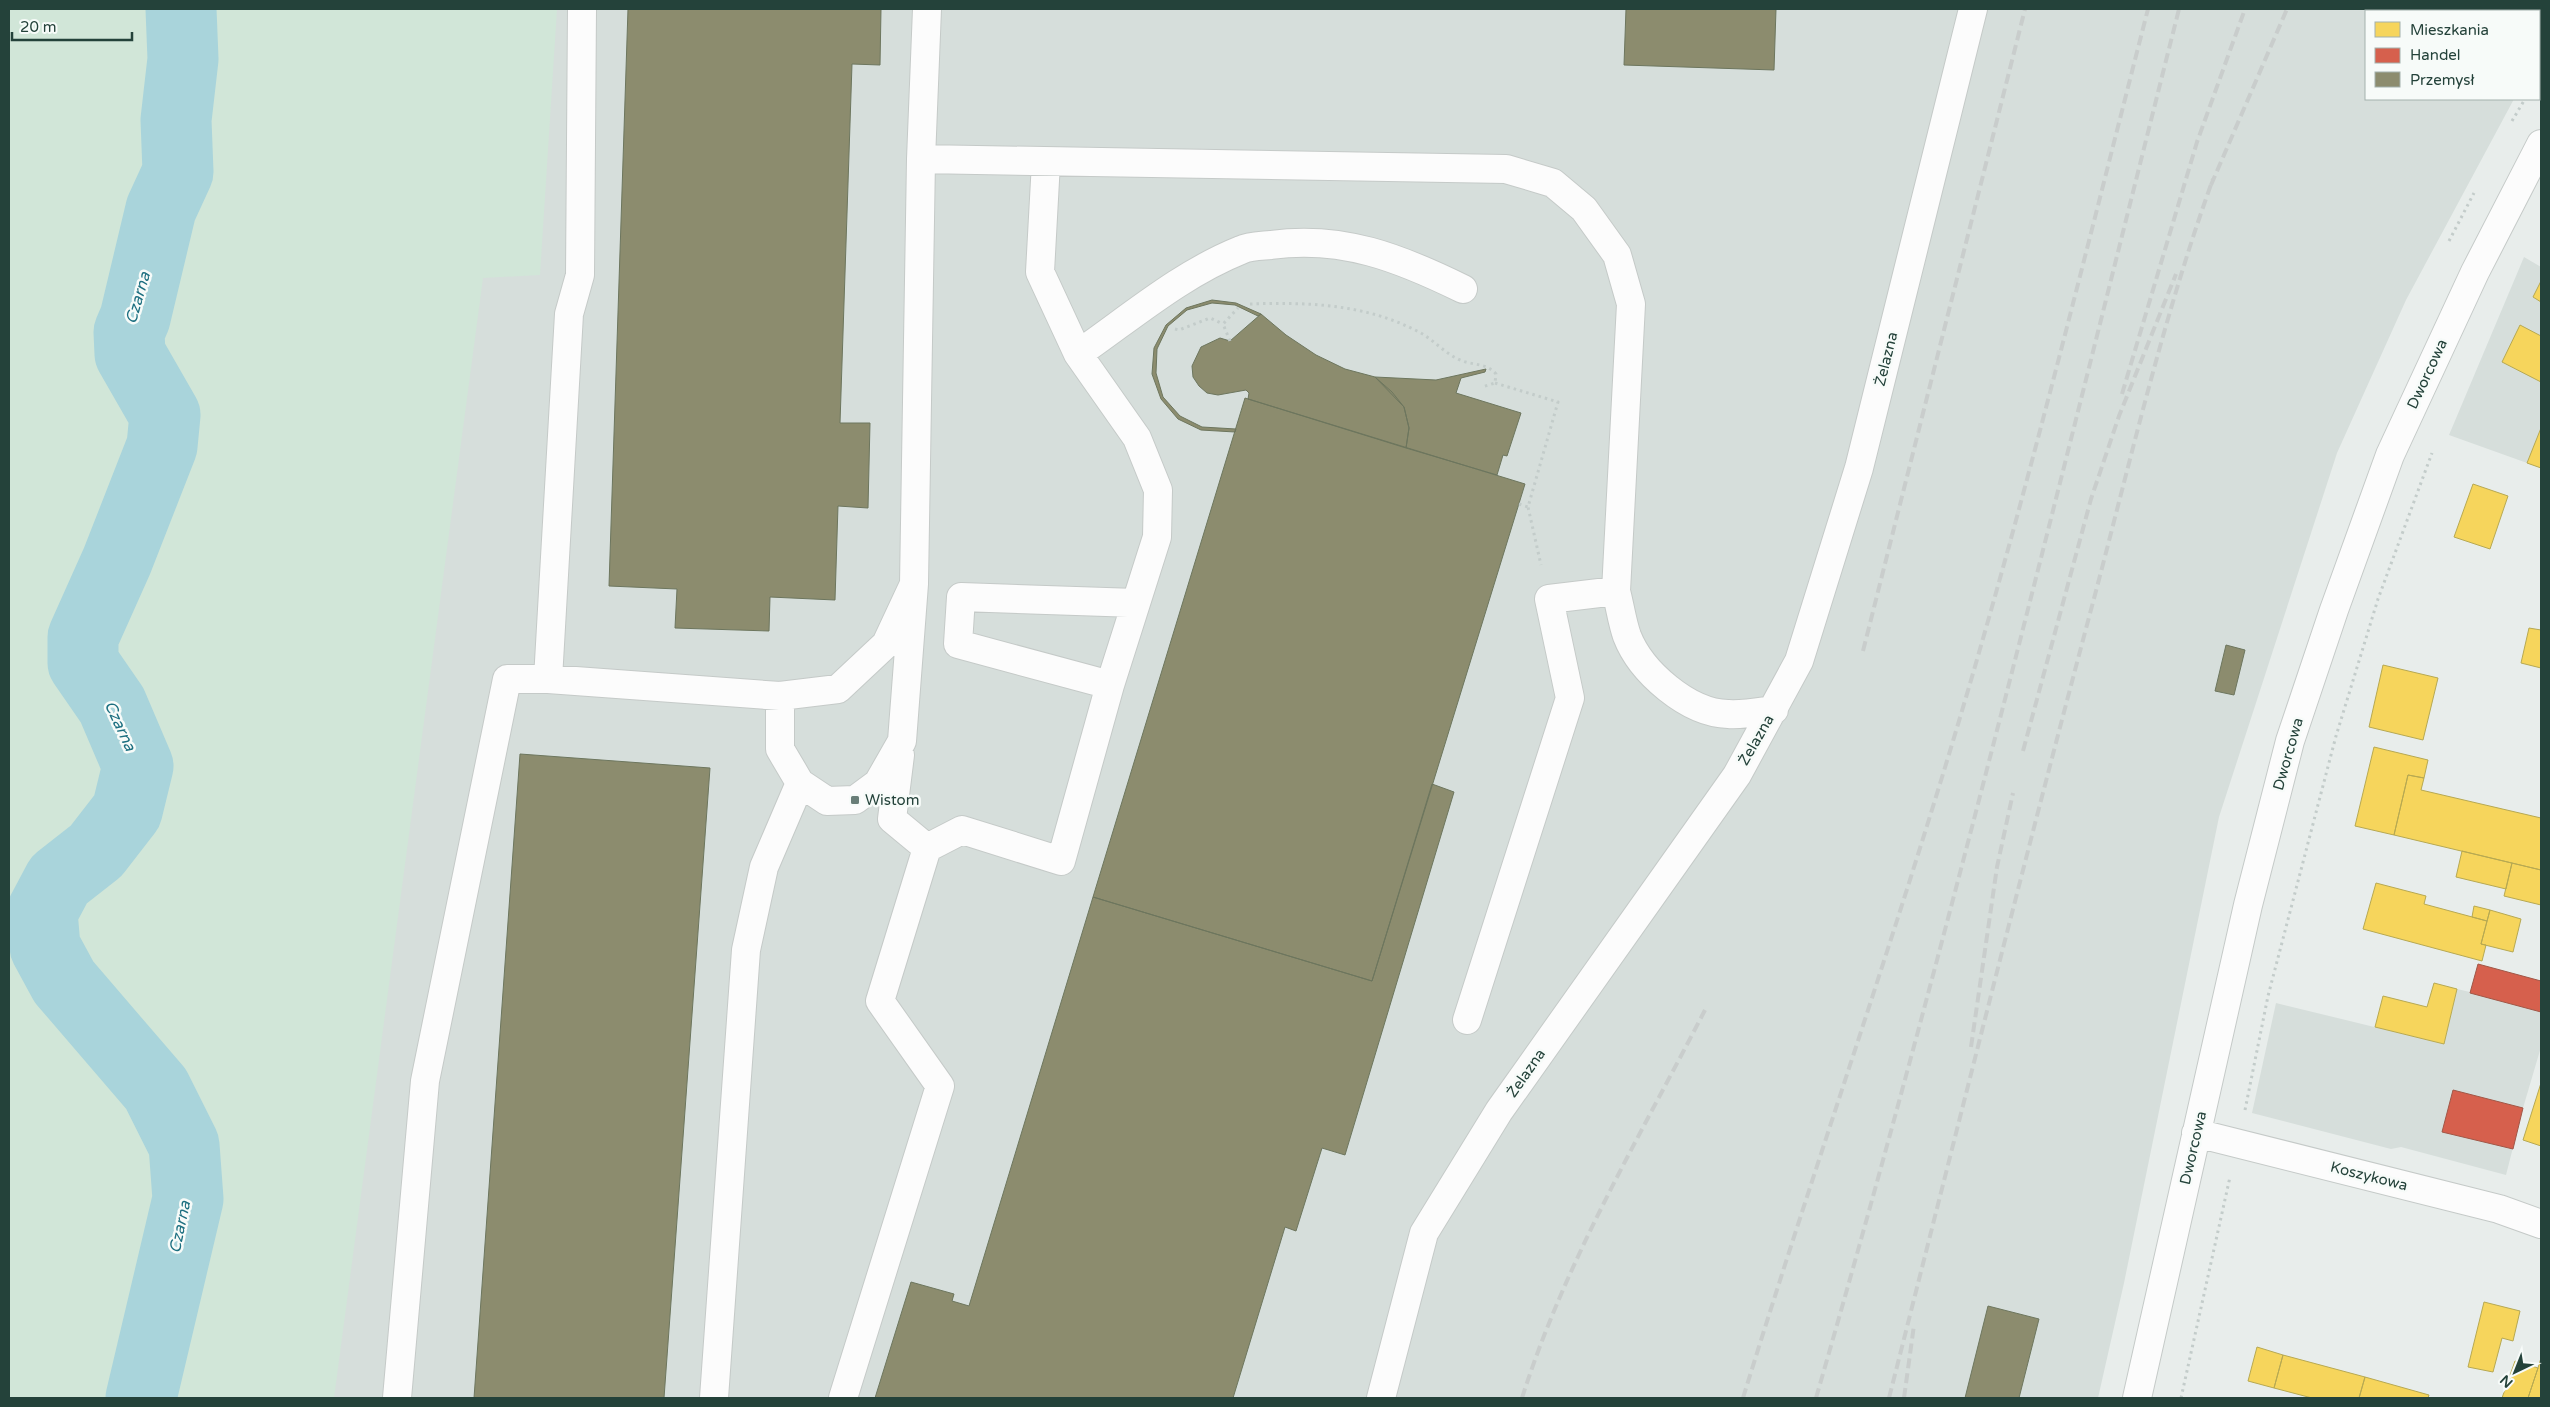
<svg xmlns="http://www.w3.org/2000/svg" width="2550" height="1407" font-family="'Varela Round',sans-serif">
<rect width="100%" height="100%" fill="#e8edeb"/>
<path fill="#d6dedb" d="M9,9H2541V49L2539,53V11H2366V99H2514L2406,300L2337,453L2219,817L2124,1283L2098,1398H9Z
M2524,257L2541,267V468L2449,435Z
M2478,964L2541,981V1047L2523,1108L2506,1175L2401,1147L2391,1149L2252,1113L2276,1003L2444,1044L2457,989L2470,992Z"/>
<path fill="#d1e6d8" d="M9,9H557L540,275L483,278L334,1398H9Z"/>
<path fill="#f6d55c" stroke="#b7a952" d="M2541,281V302L2533,297Z
M2520,325L2541,336V382L2502,362Z
M2541,428V468L2527,463Z
M2473,484L2508,496L2490,549L2454,537Z
M2529,628L2541,630V668L2521,663Z
M2383,665L2438,678L2423,740L2369,727Z
M2374,747L2428,760L2424,778L2408,775L2394,835L2355,826Z
M2408,775L2424,778L2421,790L2541,818V870L2394,835Z
M2462,851L2512,863L2506,889L2456,877Z
M2512,863L2541,870V905L2504,896Z
M2376,883L2426,896L2424,904L2487,921L2481,944L2486,945L2482,961L2363,929Z
M2474,906L2490,910L2487,921L2472,917Z
M2490,910L2521,919L2513,952L2481,944Z
M2434,983L2457,989L2444,1044L2375,1027L2383,996L2427,1007Z
M2541,1083V1146L2523,1140Z
M2484,1302L2520,1311L2513,1341L2502,1338L2493,1372L2468,1367Z
M2257,1347L2283,1355L2274,1388L2248,1381Z
M2283,1355L2365,1377L2359,1398H2312L2274,1388Z
M2541,1358V1398H2528L2538,1368Z
M2515,1361L2538,1368L2528,1398H2502Z
M2365,1377L2429,1395L2428,1398H2359Z"/>
<path fill="#d6604d" stroke="#a15747" d="M2478,964L2541,981V1012L2470,993Z
M2453,1090L2523,1108L2513,1149L2442,1132Z"/>
<path fill="#8c8c6e" stroke="#6d765e" d="M628,9H881L880,65L852,64L840,423H870L868,508L838,506L835,600L770,597L769,631L675,628L677,589L609,586Z
M1626,9H1776L1774,70L1624,65Z
M1212,300L1236,303L1261,314L1258,316L1235,305L1212,303L1187,310L1168,326L1157,349L1156,373L1163,397L1180,416L1202,427L1236,429L1235,432L1201,430L1178,419L1161,399L1152,374L1154,348L1166,325L1186,308Z
M1261,314L1286,335L1316,355L1345,369L1375,377L1392,392L1404,407L1409,428L1406,448L1248,399L1249,393L1246,390L1218,395L1207,393L1199,386L1193,377L1192,366L1201,347L1220,338L1230,341Z
M1486,369L1485,372L1461,378L1456,393L1521,413L1507,456L1503,455L1497,475L1406,448L1409,428L1404,407L1375,377L1436,380Z
M1245,398L1525,484L1372,981L1093,897Z
M2226,645L2245,650L2234,695L2215,691Z
M520,754L710,768L664,1398H474Z
M1432,784L1454,792L1345,1155L1322,1148L1296,1231L1285,1227L1233,1398H875L911,1282L954,1294L952,1301L969,1306L1093,897L1372,981Z
M1988,1306L2039,1319L2019,1398H1965Z"/>
<g fill="none" stroke-linecap="round" stroke-linejoin="round">
<path stroke="#a9d4db" stroke-width="71" d="M141,1398L188,1199L184,1145L156,1089L64,982L45,947L42,912L59,880L96,851L127,811L138,766L112,705L83,663V637L117,561L162,446L165,415L130,354L129,332L135,318L161,209L178,172L176,120L183,59L181,9"/>
<defs>
<path id="minor" d="M921,159L1506,169L1553,183L1584,209L1617,255L1631,304L1616,591C1620,606 1622,622 1627,636C1641,672 1688,713 1728,714C1743,715 1759,712 1774,710
M1078,354C1130,318 1181,274 1241,250C1249,246 1261,246 1271,245C1342,235 1400,258 1463,289
M548,679L569,314L580,275L582,9
M1110,685L958,644L961,597L1136,603
M780,696V749L800,783L827,801L855,800L878,783L902,741L914,584L921,159L927,9
M927,848L962,830L1061,861L1110,685L1157,537L1158,490L1137,438L1078,354L1040,272L1046,162
M1467,1020L1570,698L1549,599L1616,591
M2196,1133L2499,1209L2541,1224
M397,1398L425,1081L507,679H548L780,696L838,689L886,644L914,584
M714,1398L746,950L764,867L800,783
M843,1398L940,1086L880,1001L927,848L892,819L900,755
M1381,1398L1424,1233L1499,1111L1737,775L1799,661L1859,468L1973,9
M2137,1398L2248,905L2290,741L2334,610L2390,455L2475,272L2541,144"/>
</defs>
<use href="#minor" stroke="#c5cac8" stroke-width="30"/>
<path stroke="#c3ccca" stroke-width="3" stroke-dasharray="2.5 4" stroke-linecap="butt" d="M2539,74L2541,70
M2512,121L2525,99
M2449,241L2474,193
M1250,304C1307,302 1365,304 1417,331C1432,338 1443,352 1458,359C1471,366 1486,362 1496,374L1495,383L1482,387
M1175,329L1179,330L1210,318L1223,324
M1230,341L1223,324L1238,308
M1495,383L1558,402L1528,507L1541,565
M1519,504L1528,507
M2245,1110L2268,996L2336,736L2378,599L2432,453
M2181,1398L2230,1177"/>
<use href="#minor" stroke="#fcfcfc" stroke-width="28"/>
<path stroke="#c9cdcc" stroke-width="4" stroke-dasharray="10 5" stroke-linecap="butt" d="M2211,185L2287,9
M2122,394L2197,142L2245,9
M1863,651L2025,9
M2023,751L2091,499L2119,416L2176,274
M1971,1047L1997,867L2013,793
M1522,1398C1565,1262 1640,1136 1705,1010
M1743,1398C1820,1148 1908,901 1980,649C2041,437 2093,223 2148,9
M1816,1398C1949,938 2062,473 2179,9
M1889,1398C1956,1134 2022,869 2092,606C2130,463 2163,317 2213,179
M1904,1398L1914,1325"/>
</g>
<rect fill="#697e78" stroke="#f7fbf9" stroke-width="2" x="850" y="795" width="10" height="10" rx="2.5"/>
<g text-anchor="middle" dominant-baseline="central" stroke-width="5" stroke-linejoin="round" paint-order="stroke">
<g font-size="15" fill="#24423a" stroke="#f7fbf9">
<text transform="translate(1886 359) rotate(-76)">Żelazna</text>
<text transform="translate(2427 374) rotate(-65)">Dworcowa</text>
<text transform="translate(1756 740) rotate(-60)">Żelazna</text>
<text transform="translate(2288 754) rotate(-74)">Dworcowa</text>
<text transform="translate(1526 1073) rotate(-55)">Żelazna</text>
<text transform="translate(2193 1148) rotate(-77)">Dworcowa</text>
<text transform="translate(2369 1176) rotate(14)">Koszykowa</text>
</g>
<g font-size="15" fill="#24423a" stroke="#f7fbf9" text-anchor="start">
<text x="865" y="800">Wistom</text>
</g>
<g font-size="16" font-style="italic" fill="#1c6f80" stroke="#f7fbf9">
<text transform="translate(138 298) rotate(-74)">Czarna</text>
<text transform="translate(120 726) rotate(65)">Czarna</text>
<text transform="translate(180 1227) rotate(-78)">Czarna</text>
</g>
</g>
<rect width="2550" height="1407" fill="none" stroke="#24423a" stroke-width="20"/>
<rect x="2365" y="10" width="175" height="90" fill="#f7fbf9" stroke="#a3b1ad"/>
<rect x="2375" y="22" width="25" height="15" fill="#f6d55c" stroke="#a3b1ad"/>
<text x="2410" y="35" font-size="15" fill="#24423a">Mieszkania</text>
<rect x="2375" y="48" width="25" height="15" fill="#d6604d" stroke="#a3b1ad"/>
<text x="2410" y="60" font-size="15" fill="#24423a">Handel</text>
<rect x="2375" y="72" width="25" height="15" fill="#8c8c6e" stroke="#a3b1ad"/>
<text x="2410" y="85" font-size="15" fill="#24423a">Przemysł</text>
<g transform="translate(2515 1372) rotate(223)" stroke="#f7fbf9" stroke-width="4" paint-order="stroke">
<path d="M0-4L9 19L0 12L-9 19Z" fill="#24423a"/>
<text y="-8" font-size="14" font-weight="bold" text-anchor="middle" fill="#24423a">N</text>
</g>
<path d="M12 32v8h120v-8" fill="none" stroke="#24423a" stroke-width="2.5"/>
<text x="20" y="32" font-size="15" fill="#24423a" stroke="#f7fbf9" stroke-width="4" paint-order="stroke">20 m</text>
</svg>
